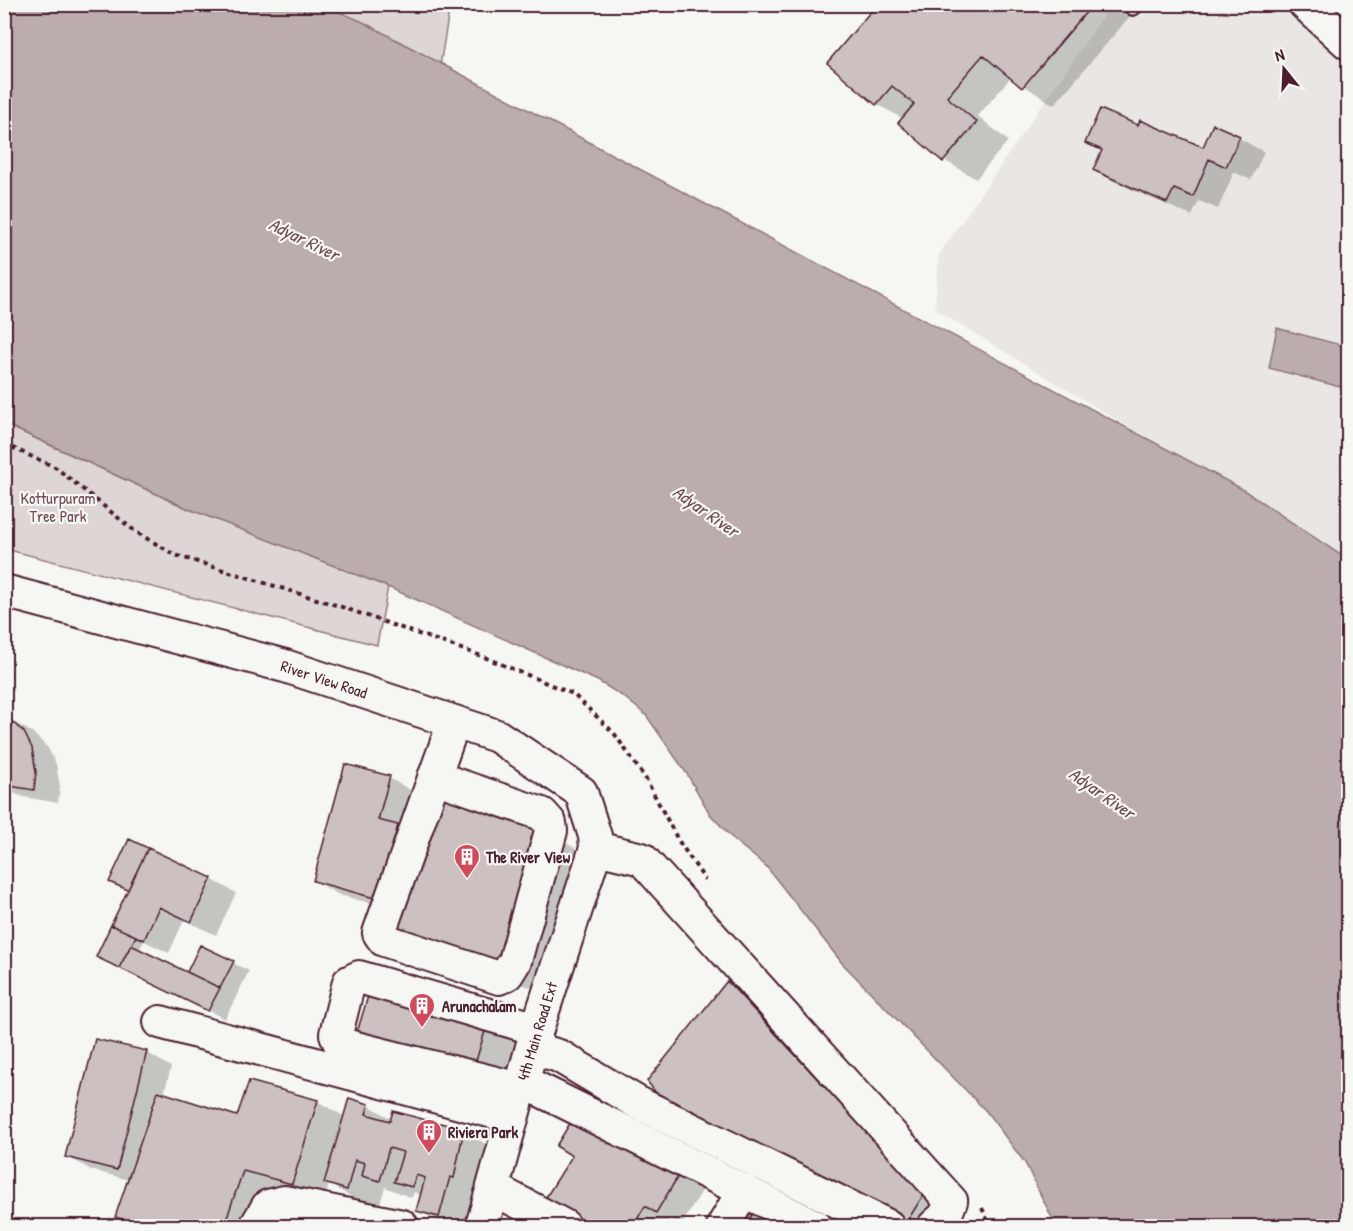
<svg xmlns="http://www.w3.org/2000/svg" width="1353" height="1231" font-family="'Patrick Hand',sans-serif">
<rect width="100%" height="100%" fill="#f6f6f2"/>
<filter id="ink" filterUnits="userSpaceOnUse"><feTurbulence type="fractalNoise" baseFrequency=".0167" numOctaves="2"/><feDisplacementMap in="SourceGraphic" scale="12" xChannelSelector="R" yChannelSelector="G"/><feConvolveMatrix kernelMatrix="1 2 1 2 8 2 1 2 1" color-interpolation-filters="sRGB"/></filter>
<g filter="url(#ink)">
<path fill="#e9e6e3" d="M1111,5H1283L1348,61V561L935,309L939,255Z"/>
<path fill="#ddd6d5" stroke="#947a80" stroke-width="1.5" d="M264,5H450L438,78Z
M4,424L189,509L388,587L377,645L5,549Z"/>
<path fill="#bbadae" stroke="#8e747a" stroke-width="1.5" d="M5,4L322,5L361,21L1242,489L1348,560V1226H1056L1025,1163L986,1111L842,963L766,866L735,841L710,814L687,774L646,715L624,697L598,681L388,587L189,509L5,424Z
M1277,328L1348,347V389L1269,368Z"/>
<path fill="#0003" d="M660,4H677L674,10Z
M879,4H1121L1132,14L1054,105L1011,77L978,116L1008,141L976,179L944,160L903,119L877,104Z
M1239,138L1264,152L1251,180L1234,172L1218,209L1199,201L1192,216L1119,184L1095,170L1103,152L1087,142L1203,149Z
M4,717L32,732L48,748L56,764L60,787L58,803L24,797L4,790Z
M389,778L414,792L544,830L589,856L549,993L435,957L396,910L339,895L315,881Z
M211,879L236,893L216,935L184,920L169,953L144,941L139,950L188,974L201,947L249,971L225,1019L129,971V891L111,881Z
M728,983L759,1001L956,1213L948,1226H913L699,1124Z
M373,985L533,1045L517,1099Z
M146,1052L171,1067L164,1094L238,1118L317,1101L345,1117L368,1105L392,1119L463,1131L495,1149L473,1226H446L418,1210L422,1196L414,1192L412,1198L385,1187L379,1207L358,1201L329,1184L324,1201L275,1188L262,1226H135L117,1216L129,1180L91,1170L67,1156Z
M577,1114L703,1189L681,1226L670,1219L666,1226H587L545,1202L574,1155Z"/>
<path fill="#ccc1c0" stroke="#4a1f2b" stroke-width="1.5" d="M877,4H1093L1022,88L983,55L947,97L977,122L943,162L898,123L914,104L892,86L876,105L827,63Z
M1100,109L1138,125L1140,120L1203,147L1213,124L1240,136L1226,167L1209,159L1193,197L1174,189L1167,203L1093,170L1102,150L1085,143Z
M4,715L24,732L32,748L36,772L34,790L4,785Z
M345,764L390,776L378,820L398,825L378,899L313,881Z
M430,794L545,828L504,968L388,932Z
M129,839L148,848L128,890L109,882Z
M148,848L212,878L191,922L159,907L144,940L111,925Z
M111,925L136,936L119,968L96,957Z
M131,945L220,988L208,1011L119,968Z
M200,945L234,961L220,988L187,972Z
M727,981L924,1194L906,1223L671,1113L647,1081Z
M372,983L489,1018L472,1074L355,1039Z
M95,1039L147,1051L117,1170L65,1157Z
M249,1081L318,1100L292,1184L243,1171L224,1226H144L115,1217L158,1091L237,1116Z
M349,1098L369,1104L366,1114L390,1121L393,1111L433,1122L430,1132L437,1134L440,1123L464,1129L454,1178L450,1177L439,1217L416,1211L425,1178L416,1175L412,1187L394,1182L403,1152L389,1148L380,1181L362,1176L365,1163L355,1160L347,1190L324,1183Z
M577,1112L680,1173L656,1213L645,1206L633,1226H584L543,1202L572,1156L556,1146Z
M756,1208L788,1226H746Z
M298,1213L368,1226H295Z"/>
<g fill="none" stroke-linecap="round" stroke-linejoin="round">
<defs>
<path id="lane" d="M1133,7L1135,4"/>
<g id="street">
<path d="M1305,4L1348,43"/>
<path id="s1" d="M4,591L285,666L497,736L581,792L595,836L596,848L537,1029L482,1226"/>
<path d="M434,777L542,814L550,823L551,831L515,961L507,974L499,978L384,940L379,933L454,722"/>
<path d="M596,848L642,859L951,1201L945,1216L934,1226"/>
<path d="M160,1022L512,1117"/>
<path d="M532,1048L559,1056L638,1103L888,1226"/>
<path d="M522,1081L815,1226"/>
<path d="M520,1089L340,1044L336,1034L349,982L359,977L537,1029"/>
<path d="M494,1189L564,1226"/>
<path d="M256,1226L268,1206L284,1202L402,1226"/>
<path d="M723,1226L744,1190"/>
</g>
</defs>
<use href="#lane" stroke="#4a1f2b" stroke-width="20"/>
<use href="#street" stroke="#4a1f2b" stroke-width="36"/>
<path stroke="#4a1f2b" stroke-width="4" stroke-dasharray="4.5 4.5" stroke-linecap="butt" d="M4,444L55,467L136,532L175,555L339,606L484,657L573,694L614,733L647,781L678,840L705,880
M982,1208L990,1226"/>
<use href="#lane" stroke="#f6f6f2" stroke-width="15"/>
<use href="#street" stroke="#f6f6f2" stroke-width="32"/>
</g>
</g>
<defs>
<symbol id="building-pin" viewBox="-11 -11 22 30"><path d="M0 17L-7.5 6A9.5 9.5 0 1 1 7.5 6Z" fill="#d1495b" stroke="#f6f6f2"/><path d="M-4-6H4V6H1V3H-1V6H-4ZM-2.5-4.3h1.7v1.8h-1.7ZM.8-4.3h1.7v1.8H.8ZM-2.5-1h1.7V.8h-1.7ZM.8-1h1.7V.8H.8Z" fill="#fff"/></symbol>
</defs>
<g fill-rule="evenodd">
<use href="#building-pin" x="452" y="842" width="30" height="40"/>
<use href="#building-pin" x="407" y="991" width="30" height="40"/>
<use href="#building-pin" x="414" y="1117" width="30" height="40"/>
</g>
<g text-anchor="middle" dominant-baseline="central" stroke-width="4.5" stroke-linejoin="round" paint-order="stroke">
<g font-size="16" fill="#6f4d56" stroke="#f6f6f2">
<text x="58" y="498">Kotturpuram<tspan x="58" dy="18">Tree Park</tspan></text>
</g>
<g font-size="16" fill="#4a1f2b" stroke="#f6f6f2">
<text stroke="none"><textPath href="#s1" startOffset="332">River View Road</textPath></text>
<text transform="translate(537 1031) rotate(-73)">4th Main Road Ext</text>
</g>
<g font-size="16" font-weight="bold" fill="#4a1f2b" stroke="#f6f6f2" text-anchor="start">
<text x="486" y="857">The River View</text>
<text x="442" y="1006">Arunachalam</text>
<text x="448" y="1132">Riviera Park</text>
</g>
<g font-size="18" font-style="italic" fill="#6c4a52" stroke="#f6f6f2">
<text transform="translate(304 239) rotate(26)">Adyar River</text>
<text transform="translate(706 511) rotate(35)">Adyar River</text>
<text transform="translate(1102 793) rotate(35)">Adyar River</text>
</g>
</g>
<rect width="1353" height="1231" fill="none" stroke="#f6f6f2" stroke-width="24"/>
<rect x="12" y="12" width="1329" height="1207" fill="none" stroke="#4a1f2b" stroke-width="2" filter="url(#ink)"/>
<g transform="translate(1284 69) rotate(342)" stroke="#f6f6f2" stroke-width="4.5" paint-order="stroke">
<path d="M0-4.5L10 22L0 15L-10 22Z" fill="#4a1f2b"/>
<text y="-9" font-size="16" font-weight="bold" text-anchor="middle" fill="#4a1f2b">N</text>
</g>
</svg>
